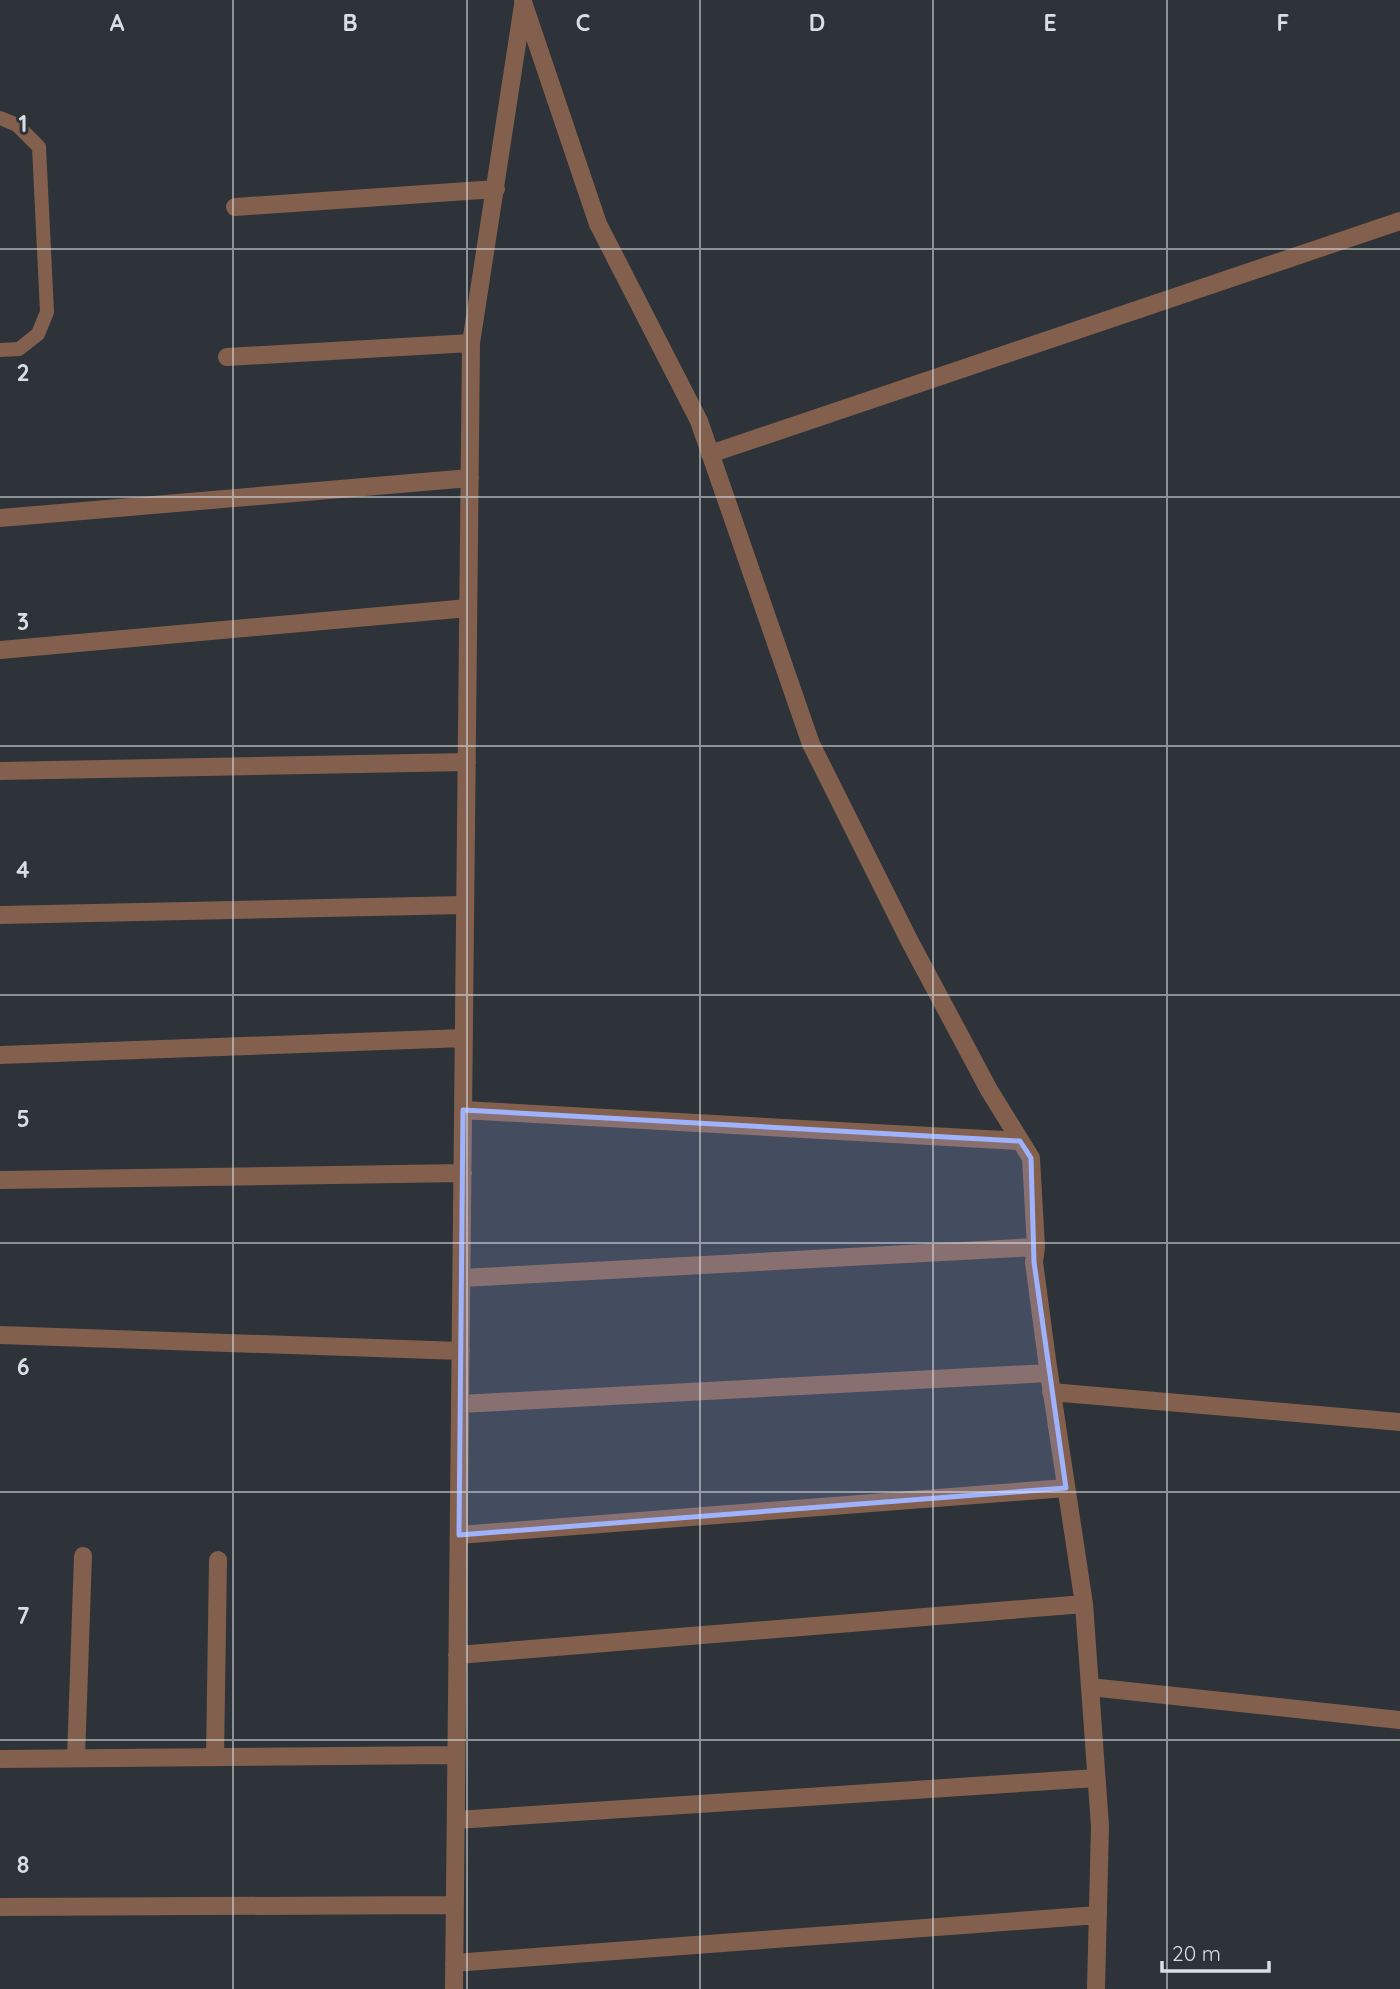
<svg xmlns="http://www.w3.org/2000/svg" width="1400" height="1989" font-family="Quicksand,sans-serif">
<rect width="100%" height="100%" fill="#2d3339"/>
<g fill="none" stroke-linecap="round" stroke-linejoin="round">
<path stroke="#835f4e" stroke-width="14" d="M0,118L17,125L39,147L47,312L38,334L19,349L0,350"/>
<path stroke="#835f4e" stroke-width="18" d="M523,2L598,224L699,421L811,744L909,940L989,1090L1031,1158L1036,1247L1034,1262L1047,1360L1084,1604L1100,1826L1096,1989
M235,207L496,189
M227,357L471,343
M710,454L1400,221
M0,518L470,478
M0,650L468,608
M0,771L467,762
M0,915L465,905
M0,1055L464,1038
M463,1110L1020,1141
M0,1180L463,1173
M462,1278L1036,1247
M0,1335L461,1351
M1051,1392L1400,1422
M460,1404L1049,1373
M459,1535L1066,1488
M457,1655L1084,1604
M1090,1687L1400,1720
M215,1757L218,1560
M76,1758L83,1556
M0,1759L456,1755
M456,1820L1096,1778
M0,1907L455,1905
M454,1963L1098,1915
M454,1989L471,343L523,5"/>
</g>
<path fill="#9fb3fd" fill-opacity="0.2" stroke="#9fb3fd" stroke-width="5" stroke-linejoin="round" d="M463,1110L1020,1141L1031,1158L1034,1262L1066,1488L459,1535Z"/>
<path fill="none" stroke="#dadee2" stroke-width="2" stroke-opacity="0.55" d="M233,0V1989M467,0V1989M700,0V1989M933,0V1989M1167,0V1989M0,249H1400M0,497H1400M0,746H1400M0,995H1400M0,1243H1400M0,1492H1400M0,1740H1400"/>
<g font-size="23" text-anchor="middle" font-weight="bold" fill="#dadee2" stroke="#2d3339" stroke-width="6" stroke-linejoin="round" paint-order="stroke">
<text x="117" y="31">A</text>
<text x="350" y="31">B</text>
<text x="583" y="31">C</text>
<text x="817" y="31">D</text>
<text x="1050" y="31">E</text>
<text x="1283" y="31">F</text>
<text x="23" y="132">1</text>
<text x="23" y="381">2</text>
<text x="23" y="630">3</text>
<text x="23" y="878">4</text>
<text x="23" y="1127">5</text>
<text x="23" y="1375">6</text>
<text x="23" y="1624">7</text>
<text x="23" y="1873">8</text>
</g>
<path d="M1162 1961v10h107v-10" fill="none" stroke="#dadee2" stroke-width="3.5"/>
<text x="1172" y="1961" font-size="21" fill="#dadee2" stroke="#2d3339" stroke-width="5" paint-order="stroke">20 m</text>
</svg>
